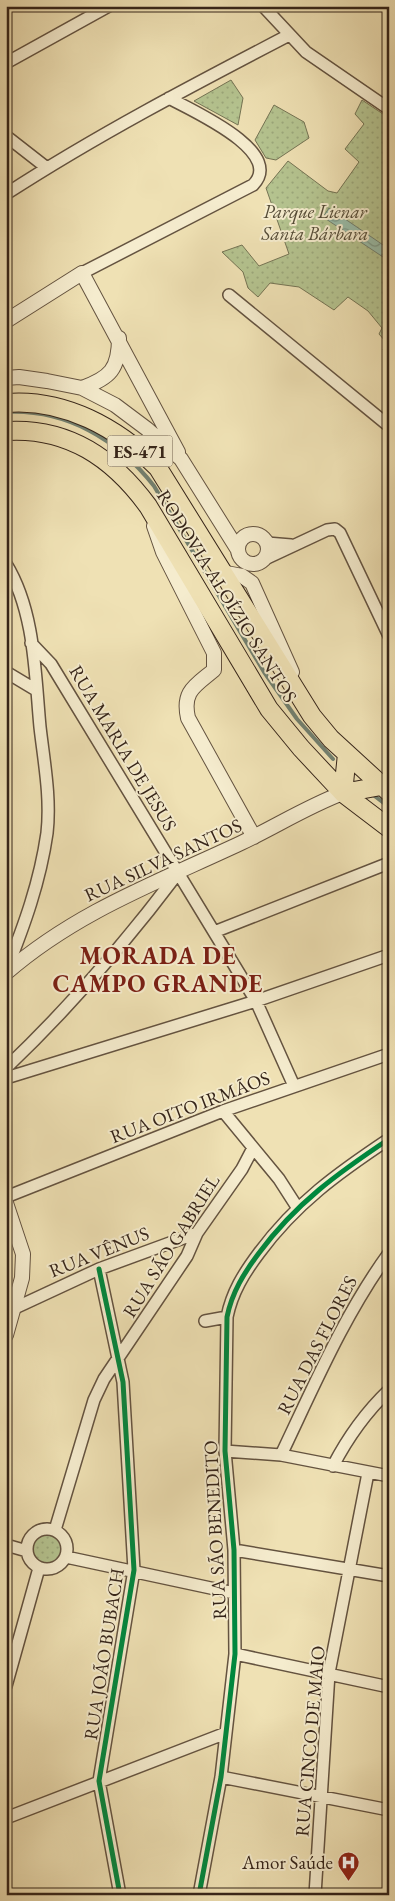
<svg xmlns="http://www.w3.org/2000/svg" width="395" height="1901" font-family="'EB Garamond',serif">
<defs>
<pattern id="green-dots" width="8" height="8" patternUnits="userSpaceOnUse" patternTransform="scale(1.25)"><rect width="8" height="8" fill="#b5c490"/><path d="M2 2h.1M6 6h.1" fill="none" stroke="#9ca87c" stroke-width="1.8" stroke-linecap="round"/></pattern>
<pattern id="water-waves" width="16" height="10" patternUnits="userSpaceOnUse" patternTransform="scale(1.25)"><rect width="16" height="10" fill="#9abeaa"/><path d="M0 5q4-4 8 0t8 0" fill="none" stroke="#7e9a8a"/></pattern>
</defs>
<rect width="100%" height="100%" fill="#efe1b4"/>
<filter id="stains"><feTurbulence type="fractalNoise" baseFrequency=".004" numOctaves="4"/><feColorMatrix values="0 0 0 0 .2 0 0 0 0 .09 0 0 0 0 .02 0 0 0 .5 -.17"/></filter>
<radialGradient id="worn" r=".72"><stop offset=".6" stop-color="#630" stop-opacity="0"/><stop offset="1" stop-color="#630" stop-opacity=".3"/></radialGradient>
<path fill="url(#green-dots)" stroke="#757454" d="M231,80L243,98L238,125L194,101Z
M362,100L389,118V134L385,141L389,144V356L383,350L386,342L379,334L382,328L368,311L348,297L334,310L299,287L270,283L258,297L248,288L243,272L222,252L242,245L259,266L289,254L266,188L288,161L328,191L337,193L359,162L345,149L364,124L355,114Z
M274,105L304,122L309,138L276,160L266,158L255,140Z
M27 1549a20 20 0 1 1 40 0a20 20 0 1 1-40 0Z"/>
<path fill="url(#water-waves)" stroke="#728070" d="M329,208L389,249V261L323,217Z"/>
<g fill="none" stroke-linecap="round" stroke-linejoin="round">
<path stroke="#728070" stroke-width="4" d="M6,412C67,409 118,440 154,486L264,672L297,719L333,759
M372,794L389,807"/>
<defs>
<path id="minor" d="M263,6L306,52L389,109
M6,63L109,6
M6,136L47,168
M6,194C97,135 193,85 289,35
M82,273L253,185C286,152 191,110 169,98
M229,295L389,426
M267,543L291,545
M265,559L327,530L335,529L340,533L389,636
M6,564C35,611 35,674 40,727C44,762 51,798 47,833C40,882 24,926 6,971
M31,643L51,664L256,1001L294,1086
M6,672L36,690
M214,932L389,863
M6,1068C69,1008 126,942 178,873
M6,1078L256,1001L389,955
M223,1111L279,1179L297,1207
M6,1197L223,1111L389,1054
M99,1269L123,1382L134,1570L99,1781L120,1895
M15,1308L99,1269L197,1233
M205,1321L227,1317
M225,1451L281,1455L389,1476
M281,1455C314,1386 344,1315 389,1253
M333,1466C348,1437 365,1413 389,1390
M27 1549a20 20 0 1 1 40 0a20 20 0 1 1-40 0Z
M55,1530L94,1400L104,1379L187,1256L197,1233L242,1169L253,1148
M6,1545L27,1551
M234,1550L389,1576
M66,1557L234,1593
M235,1654L389,1687
M6,1686L39,1568
M221,1777L389,1810
M6,1818L226,1733
M199,1895L221,1777L235,1654L234,1550L225,1451L227,1317C232,1292 244,1273 259,1253C296,1203 338,1173 389,1139
M315,1895L329,1673L368,1473"/>
<path id="tertiary" d="M6,321L82,273L178,452
M6,378L19,377L47,381L82,388L115,405L147,429L181,459L238,550
M82,388C110,378 119,369 119,338
M154,526L163,552L214,653V670C195,686 182,691 188,718L254,837
M238 549a15 15 0 1 1 30 0a15 15 0 1 1-30 0Z
M221,572L242,576L252,583L292,672
M6,973C76,912 158,882 241,843C275,827 308,806 343,793
M6,1203L23,1254L22,1278L6,1335"/>
<path id="primary" d="M6,403C64,398 118,428 158,468L312,716L331,739L389,792
M6,431C68,427 113,458 148,506L269,709L301,748L343,793L389,828
M343,793L347,754
M343,793L381,786"/>
</defs>
<use href="#minor" stroke="#645340" stroke-width="14"/>
<use href="#tertiary" stroke="#645340" stroke-width="16"/>
<use href="#primary" stroke="#352419" stroke-width="20"/>
<use href="#minor" stroke="#f5ecce" stroke-width="11"/>
<use href="#tertiary" stroke="#f5ecce" stroke-width="14"/>
<use href="#primary" stroke="#efe1b4" stroke-width="18"/>
<defs>
<path id="cycleway" d="M99,1269L123,1382L134,1570L99,1781L120,1895
M199,1895L221,1777L235,1654L234,1550L225,1451L227,1317C232,1292 244,1273 259,1253C296,1203 338,1173 389,1139"/>
</defs>
<use href="#cycleway" stroke="#f5ecce" stroke-width="8"/>
<use href="#cycleway" stroke="#00873e" stroke-width="5"/>
</g>
<defs>
<symbol id="hospital-pin" viewBox="-11 -11 22 30"><path d="M0 17L-7.5 6A9.5 9.5 0 1 1 7.5 6Z" fill="#8f2418" stroke="#f5ecce"/><path d="M-5-5h3v3.5h4V-5h3V5h-3V1.5h-4V5h-3Z" fill="#fff"/></symbol>
</defs>
<g fill-rule="evenodd">
<use href="#hospital-pin" x="336" y="1850" width="25" height="34"/>
</g>
<g text-anchor="middle" dominant-baseline="central" stroke-width="4" stroke-linejoin="round" paint-order="stroke">
<rect fill="#f5ecce" stroke="#6f604f" stroke-width="1" x="107.5" y="435.5" width="65" height="31" rx="4"/>
<g font-size="18" font-weight="bold" fill="#352419">
<text x="140" y="451">ES-471</text>
</g>
<g font-size="19" font-style="italic" fill="#554c37" stroke="#f5ecce">
<text x="315" y="211">Parque Lienar<tspan x="315" dy="22">Santa Bárbara</tspan></text>
</g>
<g font-size="19" fill="#352419" stroke="#f5ecce">
<text transform="translate(227 596) rotate(58)">RODOVIA ALOÍZIO SANTOS</text>
<text transform="translate(123 748) rotate(59)">RUA MARIA DE JESUS</text>
<text transform="translate(163 860) rotate(-25)">RUA SILVA SANTOS</text>
<text transform="translate(190 1107) rotate(-21)">RUA OITO IRMÃOS</text>
<text transform="translate(171 1246) rotate(-58)">RUA SÃO GABRIEL</text>
<text transform="translate(99 1252) rotate(-22)">RUA VÊNUS</text>
<text transform="translate(317 1345) rotate(-63)">RUA DAS FLORES</text>
<text transform="translate(215 1530) rotate(-93)">RUA SÃO BENEDITO</text>
<text transform="translate(104 1654) rotate(-81)">RUA JOÃO BUBACH</text>
<text transform="translate(310 1741) rotate(-85)">RUA CINCO DE MAIO</text>
</g>
<g font-size="19" fill="#352419" stroke="#f5ecce" text-anchor="end">
<text x="333" y="1862">Amor Saúde</text>
</g>
<g font-size="24" font-weight="bold" letter-spacing="1" fill="#7a1f14" stroke="#f5ecce">
<text x="158" y="955">MORADA DE<tspan x="158" dy="28">CAMPO GRANDE</tspan></text>
</g>
</g>
<rect width="395" height="1901" fill="none" stroke="#efe1b4" stroke-width="25"/>
<rect x="8" y="8" width="380" height="1886" fill="none" stroke="#352419" stroke-width="2.5"/>
<rect x="12" y="12" width="370" height="1876" fill="none" stroke="#352419"/>
<rect width="100%" height="100%" filter="url(#stains)"/>
<rect width="100%" height="100%" fill="url(#worn)"/>
</svg>
